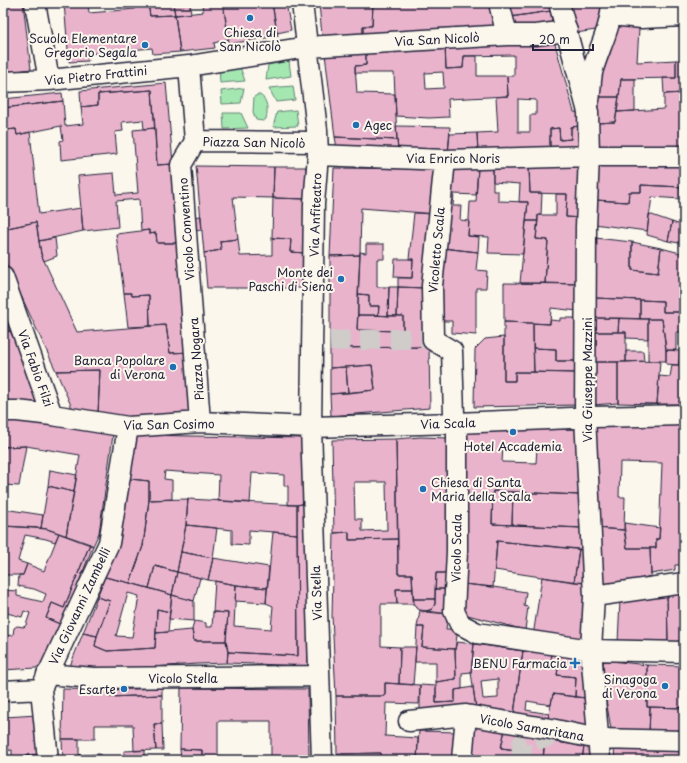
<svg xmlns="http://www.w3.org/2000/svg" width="687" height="763" font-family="'Playpen Sans',sans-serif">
<rect width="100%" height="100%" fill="#fbf7ec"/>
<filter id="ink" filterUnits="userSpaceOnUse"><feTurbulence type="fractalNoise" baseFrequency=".025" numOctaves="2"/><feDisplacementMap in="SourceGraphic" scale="8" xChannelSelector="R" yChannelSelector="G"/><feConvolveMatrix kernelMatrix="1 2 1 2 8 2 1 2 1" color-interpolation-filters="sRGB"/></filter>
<g filter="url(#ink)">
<path fill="#a4e7b1" stroke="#638476" d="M289,61L291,76L266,80L268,65Z
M219,67H240L245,81L220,83Z
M293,86L295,100L276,102L269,88Z
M244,88L241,103L222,104L221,91Z
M257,95H260C268,100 268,110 266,119L263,121L256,120L253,112L254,97Z
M296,110L298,126L273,127L277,112Z
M223,113H241L248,128L224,129Z"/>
<path fill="#e9b3cc" stroke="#22223b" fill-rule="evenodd" d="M3,3H23L31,69L3,73Z
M64,3H88L89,13L135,9V3H148L150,16L175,15L180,52L153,54L152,48L86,54L88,61L69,62Z
M148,3H173L175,15L150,16Z
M173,3H190L191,14L175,15Z
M202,3H223L229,39L214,43L215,48L180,52L175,15L203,12Z
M223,3H272L278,36L229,44Z
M272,3H286L291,30L277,33Z
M319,3H373L372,26H363V35L322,36Z
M373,3H492L497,27L363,35V26H372Z
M507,3H549L551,11L510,17Z
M567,3H603L602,29L576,33Z
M623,3H683L684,10L623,12Z
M551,11L552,26L512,29L510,17Z
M622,19L654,22V28H639L637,62L676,60V78L621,79L619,97H596L597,74Z
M683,20H684V60H682Z
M554,40L574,112L579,113L580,126L571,127V139L560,140L559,128L550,129V153L478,154L477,133L498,132L496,97L508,96L507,76H514V55L464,56L463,68L446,69L445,45ZM518,99L536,100V115H530V132H518Z
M445,45L446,69L463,68L464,56H477V76H507L508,96L448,99L449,117L429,118L396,116L394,73H355V66L366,65V51ZM443,72L444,88L426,89L425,73Z
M366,51V65L355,66L357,93L395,94L397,140L335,137L325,54Z
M676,60H684V93L664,94L663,78H676Z
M621,79H635V111L617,112Z
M166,83L173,164L157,165L152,90L98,94V105L81,107L80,91Z
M152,90L155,128L144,129L143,120L122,122L123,131L115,132L117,154L61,160L60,141L63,140L61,126L17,135L16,129L6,130L7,138L3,139V108L63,101L65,126L83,124L81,107L98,105V94Z
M62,93L63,101L3,108V99Z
M684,93V147L597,150V123L615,122L617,112L664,109V94Z
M596,97H619L615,122L597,123Z
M396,126L450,127L448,154L398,151Z
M580,126L582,150L550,153V129L559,128L560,140L571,139V127Z
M155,128L157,165L173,164L179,243H157L156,233L149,234V230L141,231L139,199L116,201L118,227L83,231L78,176L114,173L116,195L138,193L133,130Z
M16,129L17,135L30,132L39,214L81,208L83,231L39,241L36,222L3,229V139L7,138L6,130Z
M477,133L478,154H448L450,134Z
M335,137L397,140L398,151L337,148Z
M684,163V199H681V187L641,185V192H629L628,202L595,200L597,165Z
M196,166L274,167L273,198L233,197L238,239L220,241L221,250L204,253Z
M581,166V218L566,217L567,194L530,193L529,167Z
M274,167H306V199L273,198Z
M451,167H478L476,195L454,194L453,206H461L460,220L469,221L468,236L479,237L478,252L442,248Z
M478,167H493V191H498V201L528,202L523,254L488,253L489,237L468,236L470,202H476Z
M493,167H529L530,193H542L541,215H538V221H526L528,202H519L520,184L493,182Z
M334,168L439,169L437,214L361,208L360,255L330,256Z
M641,185L681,187V199L652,197L647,231L594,224L595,200L628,202L629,192H641Z
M556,194H567L566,217L581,218L579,284L545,283L548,240L536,239L538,215H556Z
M273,198L306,199V253L290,252L291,239L272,238Z
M414,213L433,214L425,288L398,287V278H412L413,259H409Z
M649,214L672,222L668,241L647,235Z
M201,216L202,230L193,231L192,217Z
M526,221H538L536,239L548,240L545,283H520Z
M36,222L41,254L77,332L166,325L170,353L192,352L198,419L123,418L98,414L100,370L56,371L5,261L3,249V229Z
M672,222L684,226V244L668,241Z
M149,230V234L156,233L157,243H177L190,352L170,353L166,325L150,326L149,295L132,296L131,293H124L116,234Z
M55,238L57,256L44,261L41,254L39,241Z
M272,238L291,239L290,252L306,253V288H207L204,253L221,250L220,241L238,239L240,256L272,255Z
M595,238L632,242V270L658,273L661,248L684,254V312H663V301L595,298Z
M632,242L661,248L658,273L632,270Z
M366,244H384V259H377V287H389L388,316L378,315L379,306H369V295L358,294L360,252L366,253Z
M442,248L478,252L476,270L487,271L486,288H476V335L452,333V321H435Z
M360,255L357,330L403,331V316H397L398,287L425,288L429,347L330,348V256Z
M395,259H413L412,278L394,277Z
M504,283L579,284L578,311L551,308L550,324L504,322Z
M389,287H398L397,316H388Z
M124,293H131L132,296L149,295L150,326L128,327Z
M358,294L369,295V306H379L378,315H358Z
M595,298L640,300V319L595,318Z
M640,300L663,301V312H684V332H676V350H666L662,319H640Z
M3,313L5,321L10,331L3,332Z
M358,315L403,316V331L357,330Z
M560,318H578V361H556V349L533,348V323L550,324V320L560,321Z
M595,318H619L618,332H594Z
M619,318L648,319V339L626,338V332H618Z
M648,319H662L666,350V361H648Z
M504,322L533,323L534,372H515V381H504Z
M10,331L27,368L36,402L3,404V332Z
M594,332H626V362H593Z
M504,337V381H515V372L578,373V405L474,407L475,349L485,339Z
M429,347L430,408L331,416L330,394L375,390L372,365L330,368V348Z
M533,348L556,349V361H578V373L534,372Z
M666,350L680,351L679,365L666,364Z
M626,351H643L644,361L626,362Z
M680,351H684V404H657L659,376L670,377L672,365H679Z
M660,361L657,404L618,403V362Z
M593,362H618V403L593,405Z
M372,365L375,390L348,393L346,367Z
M346,367L348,393L330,394V368Z
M100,370L98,414L73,410L56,371Z
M684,419V504L682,535H684V565H675V570L651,574L650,548H656V539H659L662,463L620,462L619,497H625L624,530L595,528L596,425Z
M3,420H17L113,435L99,533L93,546L66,536L80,455L26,446L3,447Z
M536,429H579V495L493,491L492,524L584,528V550L497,541L493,587L463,584L466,431ZM503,448H537L536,463L502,462Z
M136,435L304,438L306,503L297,505H288V486H284V475L252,473L250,503L218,501L219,475L165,471L164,479L172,480V499L149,500V481L130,479Z
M421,437L448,438L449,573H436L435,599H413L412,574H398L396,439Z
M396,439L398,539L349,540V532L334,533L332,440ZM354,482H386L387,530L362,531V519H355Z
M26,446L19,486L3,485V447Z
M50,470L77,475L74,492L48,486Z
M130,479L149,481V500L143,546L130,583L105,577L116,551L120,535Z
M48,486L74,492L66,536L47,529L41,528Z
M493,491L513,492L512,525L492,524Z
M3,492L5,526H3Z
M513,492L579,495L580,528L512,525Z
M188,499L186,525L177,572L155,566L149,588L130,583L143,546L149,500Z
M188,499L297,505V534L249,530V545L232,544V530L186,525Z
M306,503L308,666L227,663L228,652L298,656L297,505Z
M4,509L43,515L41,528L5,526Z
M624,523L660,528L659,539H656V548H627Z
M186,525L217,528L213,558L181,552Z
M3,526L47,529L59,533L55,542L46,539L25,535L18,561L27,564L23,575H3Z
M595,528L624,530L627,548H650L651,576L631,581L599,587Z
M273,532L297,534L298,656L228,652L226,641L228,613L213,612L215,581L236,585L234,626L271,629L273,606L266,603Z
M349,532V540L398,539V574H412L413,589H396L397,604H381V646L400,647L399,684L385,683V696H336L332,616L334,533Z
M59,533L90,544L64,608L52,603L46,618L62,625L47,660L36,668L3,670V636L13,635L14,628L17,626L24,627L26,625L30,613L24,611L22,617L3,612V590L17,591V596L43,602L46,594L34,589L18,586L19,575H23L27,564L44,571Z
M497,541L579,549L574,582L495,570Z
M90,544L93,546L62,625L46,618L52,603L64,608Z
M579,549L584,550L585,583L574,582Z
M181,552L213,558L208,580L177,572Z
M213,558L269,567L267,588L236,585L208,580Z
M155,566L177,572L172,595L149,588Z
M177,572L200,578L194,601L172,595Z
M436,573H449V589H435Z
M105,577L130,583L172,595L170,612L157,609L155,648L107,651L95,646L97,636L110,601L97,597ZM128,593L139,596L132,637L116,636Z
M542,577L585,583L583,644L533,636Z
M463,584L493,587L526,592L524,606L528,607L525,630L460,613Z
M236,585L267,588L266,603L235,601Z
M396,589H413L414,604H397Z
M435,589H449L448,614L426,612L432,609L435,604Z
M684,592V642H668L667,594Z
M667,594L668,642H618L620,600Z
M172,595L194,601V621L169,619Z
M97,597L110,601L97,636L83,633Z
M413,599H435V604L432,609L423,612L415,607L414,604Z
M157,609L170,612L168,632L156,633Z
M420,610L448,614L446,629H458L455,649L422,647L424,627H417Z
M213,612L228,613L226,641H194L192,630L194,621L206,623V627H212Z
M417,627H424L422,647L455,649L456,679L436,682V662H415Z
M192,630L194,641H226L228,652L227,663L197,664L122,669L70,666L83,633L97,636L95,646L107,651L155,648L156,633Z
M457,642L474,644L471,672L462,673V689L455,690V702L436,703V682L456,679L455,649Z
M474,644L523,651L513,720L476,708L471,672ZM498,679V698L483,699L481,681Z
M400,647H416L413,685L399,684Z
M523,651L552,654L550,667L558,669L557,675L576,677L575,697L553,694L551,705L527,701L526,710L549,714L547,724L513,721Z
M552,654L584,657L586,698L575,697L576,677L557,675L558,669L550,667Z
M603,660L647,665V707H650L649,736L612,735L604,688Z
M647,665L684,666V708L647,707Z
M385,683L420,685L419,704L386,703L385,736L418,738L417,760H387V759H381V753L337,754L336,696H385Z
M420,685L436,686V703L455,702V690L473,687L476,708L420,712Z
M162,688V695L109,697L108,690Z
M181,688L308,689L309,760L271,759V721H218V758H202V750L180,749Z
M63,689L108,690L109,697L162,695V724H154L156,750L134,751L133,725H95V739H62Z
M553,694L586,698L587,725L547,724Z
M650,707L684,708V736H649Z
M3,715H5V717L37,715L38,754L12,758V750L3,751Z
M475,720L506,725L501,748L515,750L514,760H471Z
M154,724H162L163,750H156Z
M506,725L546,733L543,760H527V751L501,748Z
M419,731L458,732L457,760H406H417Z
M62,739H79V760H63Z
M547,741L584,746L582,760H543L544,742Z
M584,747L594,748L593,760H582Z
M180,749L202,750V760H181Z
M614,749L680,751L679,760H615Z
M145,750V760H124V751Z
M515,750L527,751V760H514Z
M381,753V759H387V760H337V754Z
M38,754L39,760H27L26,756Z
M100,754L101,760H79V755Z
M26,756L27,760H3V759Z
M218,756L271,759H276L214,760V758H218Z"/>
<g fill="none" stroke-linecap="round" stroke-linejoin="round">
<path stroke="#d0ccc9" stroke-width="20" stroke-dasharray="20 10" stroke-linecap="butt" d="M330,341L428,338
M521,760L522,744L547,737L551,729"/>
<defs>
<path id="street" d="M35,3L49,80
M302,3L317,130L318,155L314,204L311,427L322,760
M499,3L507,35
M559,3L588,112L589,156L586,227L585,417L594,596L591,650L600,760
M611,15L642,18L684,16
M189,66L195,141
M3,82L49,80L189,66L307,47L507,35H536L567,31
M589,100C591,90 590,78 593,69C600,46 611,27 612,3
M195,141L181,165L200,422
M195,141L317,142
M318,155L445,160L589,156H684
M445,160L432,286L433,338V340L452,351L454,415L457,423V552L454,611L460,624L477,633L591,650L684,652
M3,277L52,415
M3,411H17L52,415L128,427L200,422L311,427L457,423L594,417L684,415
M594,596L684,583
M47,674L94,678L319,676
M3,691L41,689
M409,721L466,715
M48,760L41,689L109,543L128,427
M462,760L466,715L551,729L598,739L684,741"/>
</defs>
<use href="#street" stroke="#22223b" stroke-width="23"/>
<use href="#street" stroke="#fbf7ec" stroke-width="20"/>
</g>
</g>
<g fill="#1f6fb2" stroke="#fbf7ec" stroke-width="1.5">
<circle cx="250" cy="18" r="4"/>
<circle cx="145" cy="45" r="4"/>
<circle cx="356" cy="125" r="4"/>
<circle cx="341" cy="279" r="4"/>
<circle cx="173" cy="367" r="4"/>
<circle cx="513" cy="432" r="4"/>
<circle cx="423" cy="489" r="4"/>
<path d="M573 657h4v4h4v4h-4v4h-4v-4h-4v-4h4z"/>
<circle cx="665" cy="686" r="4"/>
<circle cx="124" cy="689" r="4"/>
</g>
<g text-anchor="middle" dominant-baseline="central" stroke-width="4" stroke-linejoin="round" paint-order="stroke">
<g font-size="12" fill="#22223b" stroke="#fbf7ec" text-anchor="end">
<text x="250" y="32" text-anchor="middle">Chiesa di<tspan x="250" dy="14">San Nicolò</tspan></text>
<text x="137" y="38">Scuola Elementare<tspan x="137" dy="14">Gregorio Segala</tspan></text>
<text x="364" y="125" text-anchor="start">Agec</text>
<text x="333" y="272">Monte dei<tspan x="333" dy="14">Paschi di Siena</tspan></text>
<text x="165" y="360">Banca Popolare<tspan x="165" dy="14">di Verona</tspan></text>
<text x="513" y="446" text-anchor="middle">Hotel Accademia</text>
<text x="431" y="482" text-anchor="start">Chiesa di Santa<tspan x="431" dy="14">Maria della Scala</tspan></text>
<text x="567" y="663">BENU Farmacia</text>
<text x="657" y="679">Sinagoga<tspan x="657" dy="14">di Verona</tspan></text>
<text x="116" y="689">Esarte</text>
</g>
<g font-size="12" fill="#22223b" stroke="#fbf7ec">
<text transform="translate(437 39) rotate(-3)">Via San Nicolò</text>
<text transform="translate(96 75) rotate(-6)">Via Pietro Frattini</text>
<text transform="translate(254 142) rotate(1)">Piazza San Nicolò</text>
<text x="453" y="158">Via Enrico Noris</text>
<text transform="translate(315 215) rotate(-88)">Via Anfiteatro</text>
<text transform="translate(186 229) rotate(-94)">Vicolo Conventino</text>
<text transform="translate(436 250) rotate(-85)">Vicoletto Scala</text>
<text transform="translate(196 359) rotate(-94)">Piazza Nogara</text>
<text transform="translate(36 368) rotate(70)">Via Fabio Filzi</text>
<text transform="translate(587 380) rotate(-90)">Via Giuseppe Mazzini</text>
<text transform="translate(448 423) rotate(-2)">Via Scala</text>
<text transform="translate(169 424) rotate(-1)">Via San Cosimo</text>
<text transform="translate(456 548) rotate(-89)">Vicolo Scala</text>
<text transform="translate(316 593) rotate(-92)">Via Stella</text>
<text transform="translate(79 606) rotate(-65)">Via Giovanni Zambelli</text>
<text x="183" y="678">Vicolo Stella</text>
<text transform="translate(532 727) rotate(10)">Vicolo Samaritana</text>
</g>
</g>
<rect width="687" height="763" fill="none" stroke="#fbf7ec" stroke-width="16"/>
<rect x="8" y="8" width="671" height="747" fill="none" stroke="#22223b" stroke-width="1.5" filter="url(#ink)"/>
<path d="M533 44v6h60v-6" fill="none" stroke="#22223b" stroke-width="2"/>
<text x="539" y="44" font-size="12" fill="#22223b" stroke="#fbf7ec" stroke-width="3" paint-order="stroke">20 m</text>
</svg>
